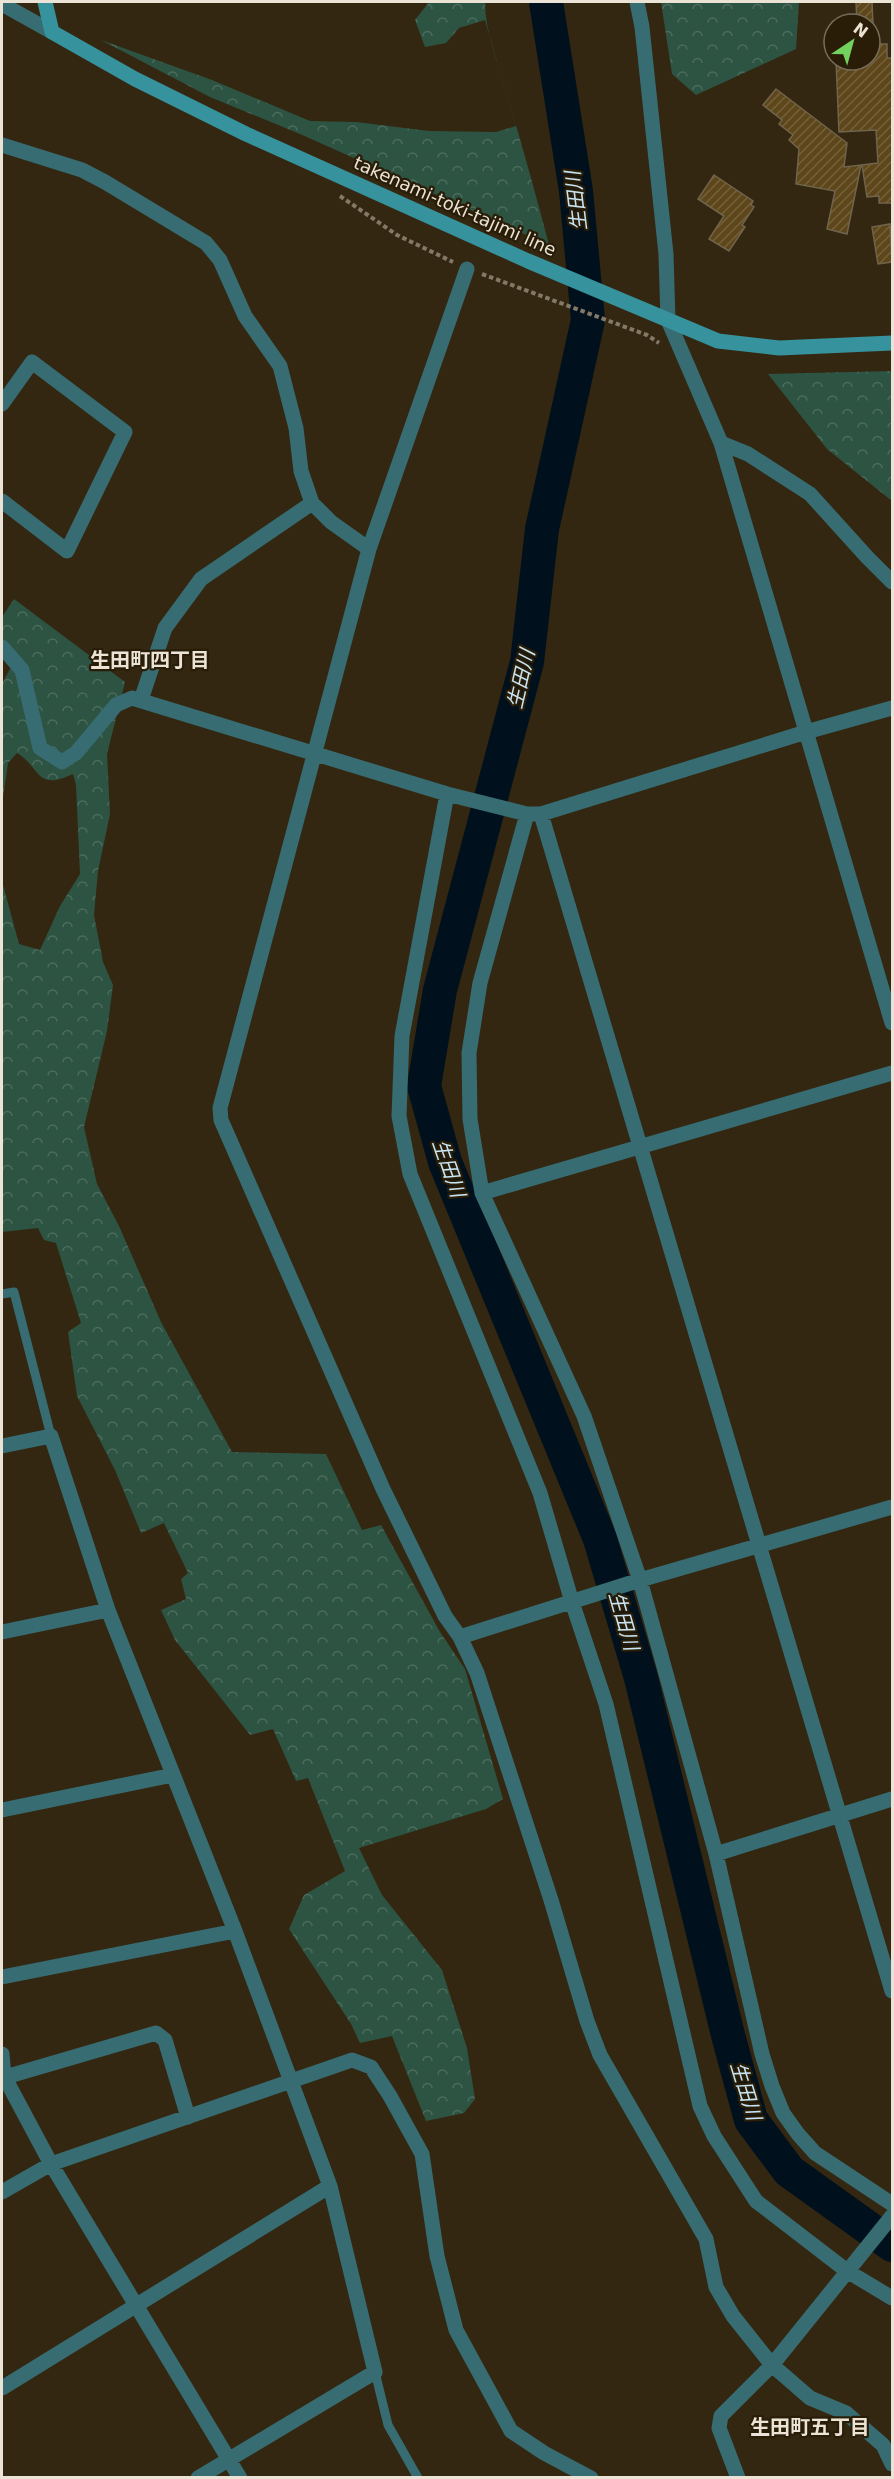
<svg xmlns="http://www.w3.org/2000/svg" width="894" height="2479" font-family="'DejaVu Sans','Noto Sans JP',sans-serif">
<defs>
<pattern id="forest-crowns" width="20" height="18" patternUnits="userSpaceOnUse" patternTransform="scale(1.5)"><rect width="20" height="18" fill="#2d5342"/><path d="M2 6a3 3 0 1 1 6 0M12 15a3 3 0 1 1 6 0" fill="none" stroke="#4c6c5d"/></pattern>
<pattern id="building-hatch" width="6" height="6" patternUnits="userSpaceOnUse" patternTransform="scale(1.5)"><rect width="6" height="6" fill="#5c461a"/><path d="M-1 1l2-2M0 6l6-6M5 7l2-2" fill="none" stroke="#74613b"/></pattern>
</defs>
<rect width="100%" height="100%" fill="#332711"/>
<path fill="url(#forest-crowns)" d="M429,2H485C485,33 499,64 507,95C522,145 536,195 549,245L300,134L210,97L101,40L212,80L310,121L356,122L429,131L496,132L516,126L485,20L459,28L446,43L425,47L415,20Z
M661,2H799L796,49L696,95L672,74Z
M892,371V501L827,449L768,374Z
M14,599L125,682L107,754L110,814L98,871L94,915L103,962L113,985L107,1031L84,1127L97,1184L119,1226L161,1322L232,1452L326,1454L362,1530L381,1525L440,1632L465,1669L503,1799L486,1809L359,1848L382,1895L442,1970L467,2048L475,2099L464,2113L426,2121L392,2036L360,2043L351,2024L289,1929L304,1895L345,1871L308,1778L296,1781L273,1729L250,1735L175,1640L161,1610L186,1599L181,1579L188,1573L164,1523L141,1533L115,1470L77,1396L68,1332L81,1323L56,1243L44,1240L38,1228L2,1232V881L19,944L40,950L60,906L80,874L76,785L73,774C35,792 41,767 17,753L8,763L2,804V684L12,665L2,658V617Z"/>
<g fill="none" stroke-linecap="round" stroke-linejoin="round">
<path stroke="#00111d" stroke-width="34" d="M546,2L576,191L588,320L542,529L527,662L440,990L424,1086L445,1162L600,1539L641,1678L728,2035L751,2120L789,2171L892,2245"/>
</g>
<path fill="url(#building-hatch)" stroke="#71644c" stroke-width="1.5" d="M856,2H872L873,24H857Z
M870,44H887V58H892V203H879V196L867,197L862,165L878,163L876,130L839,132L836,60H870Z
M776,89L847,143L844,167L861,165L847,234L827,229L835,191L796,184L799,149L789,140L793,135L779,124L782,120L763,105Z
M714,175L753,201L751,205L754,207L742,225L745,227L729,251L709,239L724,216L698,199Z
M890,224L892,262L878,264L872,227Z"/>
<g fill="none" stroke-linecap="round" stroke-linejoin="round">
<path stroke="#837967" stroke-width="4" stroke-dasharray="4.5 3" stroke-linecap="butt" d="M340,196L397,235L453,262
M482,274L647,335L659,343"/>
<path stroke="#376d72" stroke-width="9" d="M2,1294L14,1292L51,1436
M375,2372L388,2425L418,2478"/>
<path stroke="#376d72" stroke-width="15" d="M2,4L52,32
M2,145L82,170L105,182L206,243L220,260L245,316L280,366L296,428L301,471L312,503L331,522L369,549
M467,269L369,549L220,1108L221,1120L383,1489L445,1616L460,1637L477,1673L551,1900L587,2021L600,2055L706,2239L716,2287L733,2316L772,2365L810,2398L846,2413L883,2445L892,2464
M668,320L721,443L892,1023
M2,404L32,362L125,432L67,551L2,501
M721,443L748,454L810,494L867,557L892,582
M2,647L22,670L40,748L62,762L76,753L116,705L132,698L447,794L527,814H541L806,732L892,708
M141,700L165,628L201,579L312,503
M447,794L402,1036L399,1116L410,1174L540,1493L572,1602L606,1704L700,2106L714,2136L756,2201L847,2271L892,2298
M527,814L480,983L469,1053L470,1119L482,1193L584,1416L640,1580L716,1854L762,2054L772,2086L783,2113L798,2134L815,2153L892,2204
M541,814L892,1991
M482,1193L892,1073
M2,1446L51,1436L108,1610L235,1931L330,2186L375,2372L198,2478
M2,1632L108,1610
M460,1637L640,1580L892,1507
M2,1810L173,1775
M716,1854L892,1799
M2,1977L235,1931
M2,2054L4,2076L51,2164L240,2478
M2,2078L156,2033L165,2040L188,2117
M2,2192L51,2164L352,2060L371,2067L390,2096L422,2154L437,2256L456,2330L511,2431L544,2453L591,2478
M2,2388L330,2186
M738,2478L719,2428L721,2416L772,2365L892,2216"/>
<path stroke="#376d72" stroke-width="15" d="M637,2L642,27L666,254L668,320"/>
<path stroke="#36929c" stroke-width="15" d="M45,2L52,32L135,79L246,134L528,261L718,341L779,348L892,343"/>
</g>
<g text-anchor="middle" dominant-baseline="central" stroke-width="4.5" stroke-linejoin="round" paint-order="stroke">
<g font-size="18" fill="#eae3d6" stroke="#291d07">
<text transform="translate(455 206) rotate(24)">takenami-toki-tajimi line</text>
</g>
<g font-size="20" font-style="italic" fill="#c8e5f6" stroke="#291d07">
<text transform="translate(576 201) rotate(-97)">生田川</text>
<text transform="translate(521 679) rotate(-77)">生田川</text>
<text transform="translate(449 1168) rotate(71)">生田川</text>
<text transform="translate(624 1621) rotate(74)">生田川</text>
<text transform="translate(746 2091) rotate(73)">生田川</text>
</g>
<g font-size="20" font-weight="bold" fill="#eae3d6" stroke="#291d07">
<text x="150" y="660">生田町四丁目</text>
<text x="810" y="2427">生田町五丁目</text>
</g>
</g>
<rect width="894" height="2479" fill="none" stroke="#eae3d6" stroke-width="6"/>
<g transform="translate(852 42) rotate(36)"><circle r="28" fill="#291d07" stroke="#766c5a" stroke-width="1.5"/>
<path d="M0-4.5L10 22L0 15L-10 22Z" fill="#72d25d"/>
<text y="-9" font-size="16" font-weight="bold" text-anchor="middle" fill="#eae3d6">N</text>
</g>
</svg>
